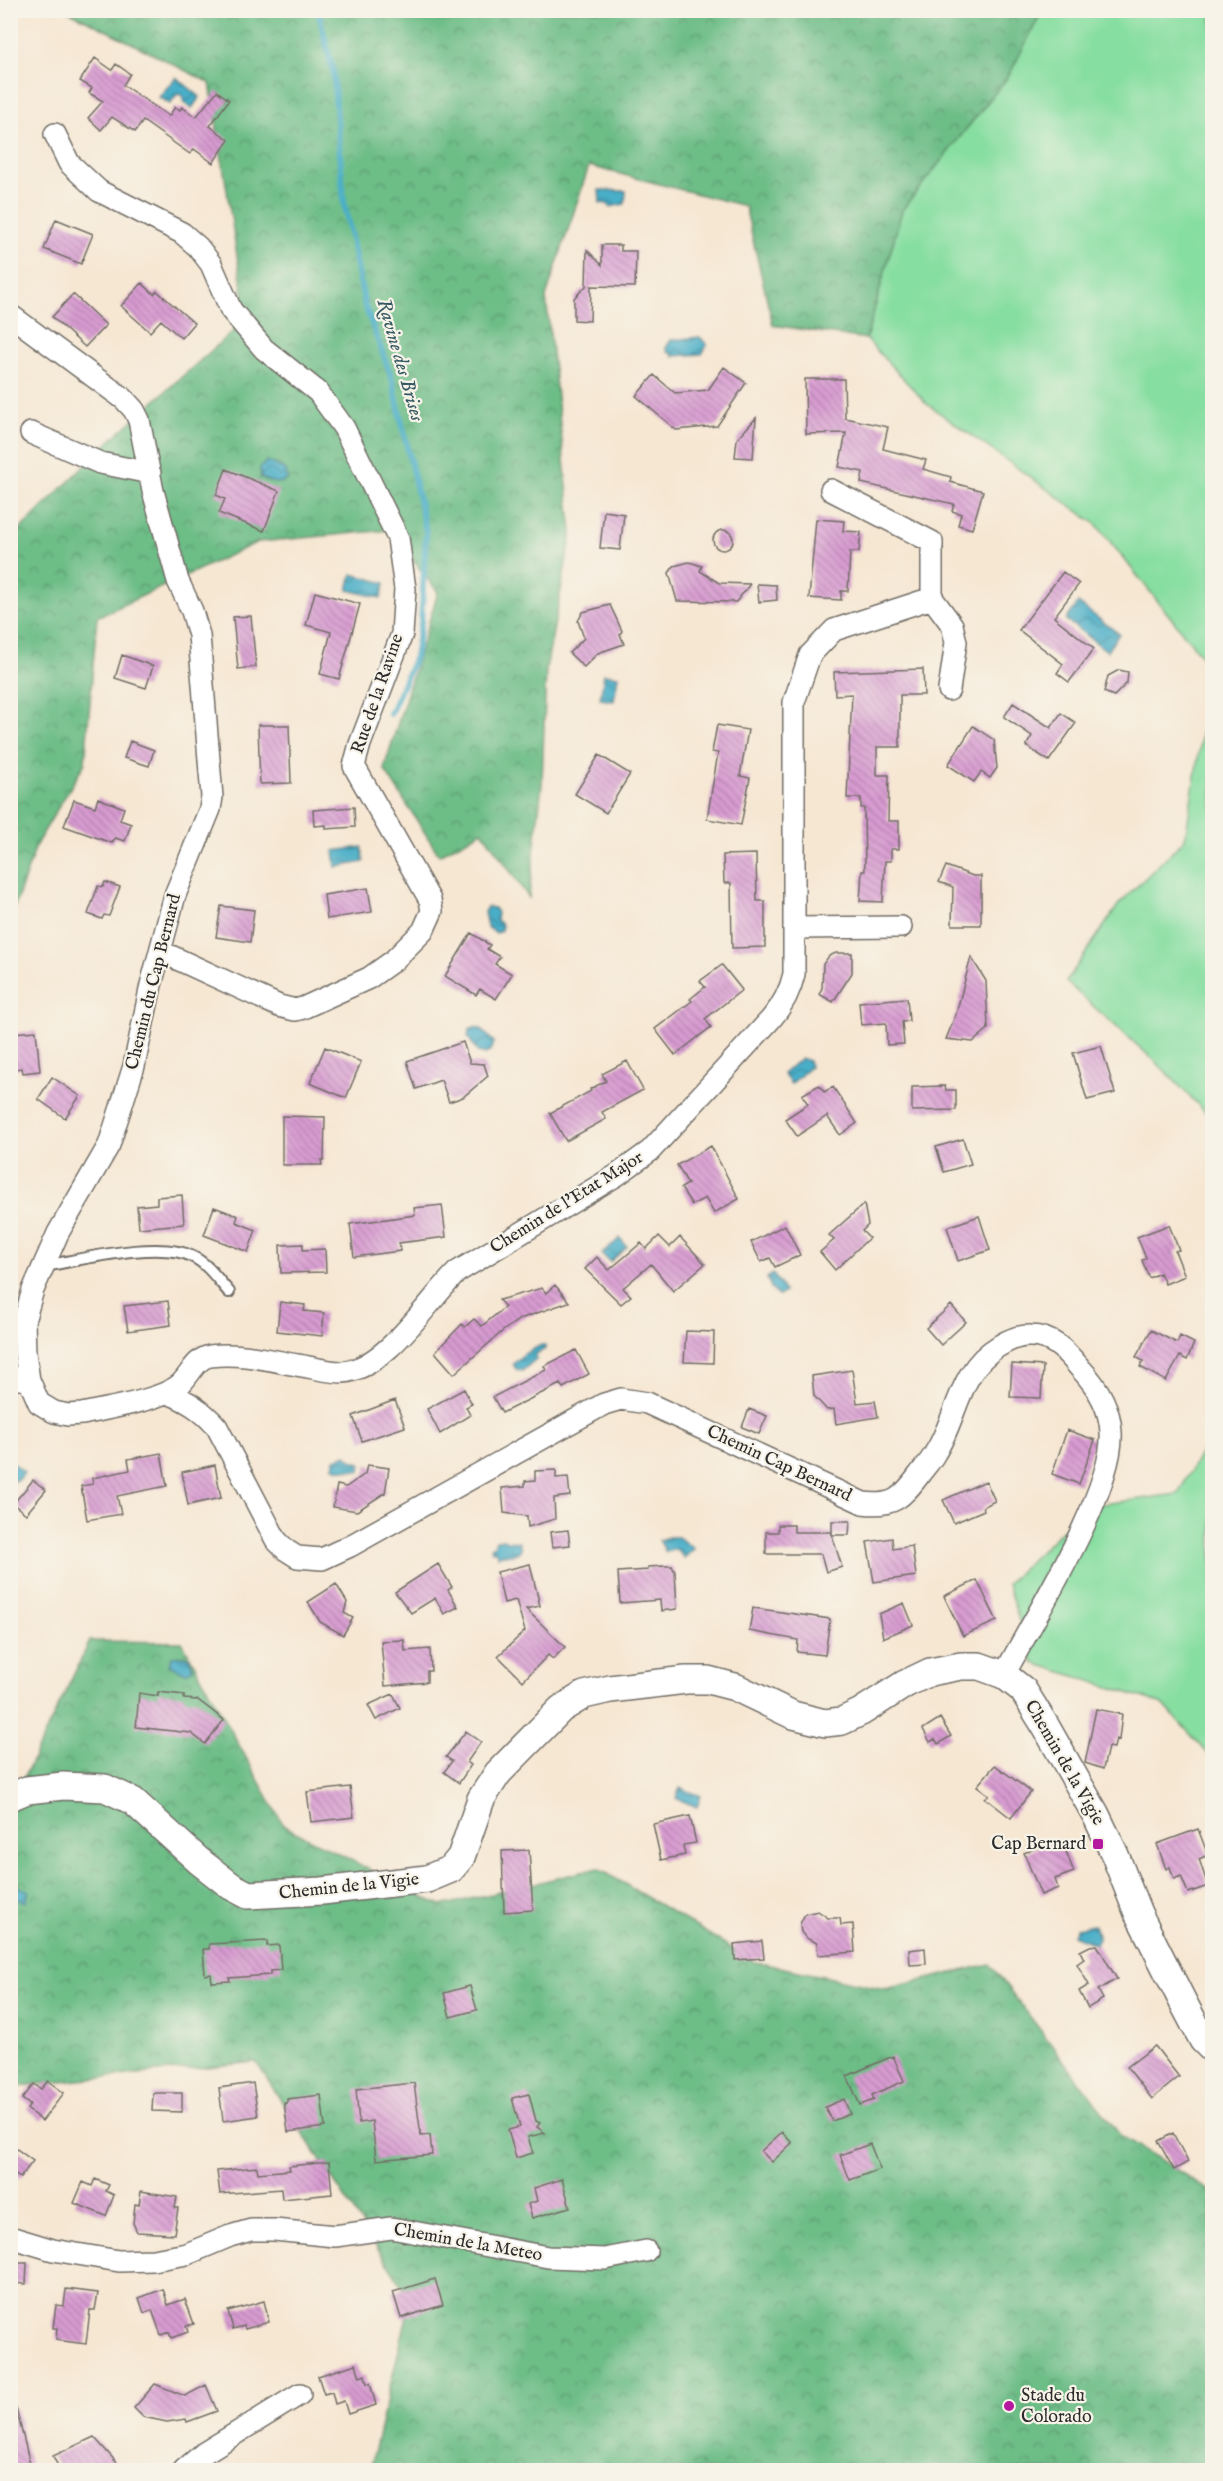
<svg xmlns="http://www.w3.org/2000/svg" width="1223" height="2481" font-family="'IM FELL English',serif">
<defs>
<pattern id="forest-crowns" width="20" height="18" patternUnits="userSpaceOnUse" patternTransform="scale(1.5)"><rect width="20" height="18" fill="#6dbd87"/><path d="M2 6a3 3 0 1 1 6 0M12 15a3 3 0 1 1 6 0" fill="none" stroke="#5a9a6f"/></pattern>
<pattern id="water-waves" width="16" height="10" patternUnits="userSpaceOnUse" patternTransform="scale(1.5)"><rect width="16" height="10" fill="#48aec7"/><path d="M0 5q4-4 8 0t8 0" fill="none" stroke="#3c8ea2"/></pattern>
<pattern id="building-back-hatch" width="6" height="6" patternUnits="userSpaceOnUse" patternTransform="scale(1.5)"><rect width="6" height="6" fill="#d89bd1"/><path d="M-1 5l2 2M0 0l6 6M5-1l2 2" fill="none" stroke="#af7faa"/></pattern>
</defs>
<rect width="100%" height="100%" fill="#f7f3e8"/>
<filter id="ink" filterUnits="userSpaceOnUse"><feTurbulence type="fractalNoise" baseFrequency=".0167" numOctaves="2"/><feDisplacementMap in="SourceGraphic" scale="12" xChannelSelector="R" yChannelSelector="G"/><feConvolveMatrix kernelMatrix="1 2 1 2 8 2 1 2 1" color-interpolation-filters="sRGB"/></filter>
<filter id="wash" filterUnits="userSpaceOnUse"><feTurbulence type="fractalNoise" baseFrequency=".008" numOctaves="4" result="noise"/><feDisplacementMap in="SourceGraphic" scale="24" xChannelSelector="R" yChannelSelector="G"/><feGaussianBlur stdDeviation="1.35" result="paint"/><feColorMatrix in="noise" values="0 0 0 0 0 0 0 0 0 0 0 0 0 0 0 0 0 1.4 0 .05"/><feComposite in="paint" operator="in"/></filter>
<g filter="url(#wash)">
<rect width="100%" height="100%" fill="#f6e7d3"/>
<path fill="#87dea1" stroke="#598466" stroke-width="1.5" d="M1042,11H1212V669L1096,524L927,404L866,339L902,210L1009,75Z
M1212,670V1119L1156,1062L1066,982L1119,904L1185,839Z
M1212,1433V1758L1163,1704L1033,1663L1007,1584L1087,1506L1178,1494Z"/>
<path fill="url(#forest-crowns)" stroke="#4c7459" stroke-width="1.5" d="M68,11H1042L1009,75L902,210L866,339L773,325L745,206L589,166L546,297L572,532L546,669L542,784L529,898L482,831L439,855L384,769L438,592L389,530L258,542L97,617L85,763L37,843L11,917V538L115,436L247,319L210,83Z
M90,1641L182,1642L284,1826L441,1906L598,1868L755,1962L885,1989L990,1964L1120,2135L1212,2192V2470H370L411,2299L256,2062L20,2086L11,2093L10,1806Z"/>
<path fill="url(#water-waves)" stroke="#3a6c79" stroke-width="1.5" d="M176,77L200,97L192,108L184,102L183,97L178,93L170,104L159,97Z
M599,190L626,191L625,204L610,207L608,204L600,203Z
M700,337L707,345L702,354L673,356V354L667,352L666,348L671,340Z
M267,461L286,470L287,479C281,486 268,482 261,478L260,468Z
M352,574L385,583L381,598L348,590Z
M1078,603L1119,634L1107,651L1066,620Z
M604,674L618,676L614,701L600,699Z
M362,847L364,862L336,867L334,851Z
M487,907L494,908L497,913L496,920L502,925L501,930L497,933L487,927L484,912Z
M474,1027L481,1029L494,1042L492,1049L486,1054L478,1052L468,1037L469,1030Z
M801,1058L809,1061L810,1067L791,1084L783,1074Z
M620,1238L627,1247L610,1262L602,1254Z
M773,1274L785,1292L779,1296L772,1290L767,1278Z
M541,1345L545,1346V1349L536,1354V1359L522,1371L516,1369L513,1364L524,1354Z
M346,1455L353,1461L361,1463L360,1471L339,1469L333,1466L335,1459Z
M11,1462L24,1472L20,1478L11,1483Z
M669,1537H678L694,1549L684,1558L676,1549L666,1552L659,1540Z
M504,1539L506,1541L519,1542L521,1549L517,1553L498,1556L495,1550L492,1551L491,1546H494L496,1540Z
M185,1656L189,1657L193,1669L186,1673L169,1665L172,1657Z
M680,1788L701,1796L697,1807L676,1798Z
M11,1884L29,1891L26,1902L11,1897Z
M1094,1925L1098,1939L1095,1944L1073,1935L1076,1928Z"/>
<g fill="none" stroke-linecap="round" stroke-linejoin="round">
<path stroke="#48aec7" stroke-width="6" d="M318,10L333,71L344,203L365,306L392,378L426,532L421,623L415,657L390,714"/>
</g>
<g id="blocks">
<path fill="url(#building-back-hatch)" d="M95,58L112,70L116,64L130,74L123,85L169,116L175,107L180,110L182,107L196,117L217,91L229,100L210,126L229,140L213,163L194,149L190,154L143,121L135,132L112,117L101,130L88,118L103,101L89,93L92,88L80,81Z
M56,219L93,234L81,264L44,249Z
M602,245H621V251H636L635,287L591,286L590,321L574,320V298L586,286L587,250L602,265Z
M142,283L154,294L157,291L194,323L181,338L161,320L150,332L121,306Z
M73,294L106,325L85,347L52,317Z
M724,367L746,383L717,426L676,430L636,396L654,375L675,393L708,390Z
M805,379H844L845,418L888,427L883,449L926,460L923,469L951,477L950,482L983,491L972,529L958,525L961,514L952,511L954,504L861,483L863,472L839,467L846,433L806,434Z
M756,418L753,458L735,457L737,439Z
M226,469L279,491L264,531L219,513L225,499L216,495Z
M604,511L624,514L620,550L600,548Z
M816,519L844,521L843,531L861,532L859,552H850L848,591H841V600L809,598Z
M713 540a10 10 0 1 1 20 0a10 10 0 1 1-20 0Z
M689,562L702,566L700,571L719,583L750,584L736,602L677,601L669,573L674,566Z
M1063,572L1079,584L1054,617L1094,649L1069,682L1057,673L1063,664L1019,630Z
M757,584L776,585L777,600L759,602Z
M315,592L360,604L339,679L320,674L331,632L306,625Z
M610,605L622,631L620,634L624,644L598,653L584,667L569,653L584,638L578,621L583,612Z
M251,616L256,667L238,669L233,617Z
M122,655L153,666L146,688L115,678Z
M923,669L924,695H900V747H877V775H889L888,821H899V849H891V861H885L883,902L860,901L862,871H865L864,808H861V798H847L852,694L835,695L834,672Z
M1119,670L1128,672L1127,683L1114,696L1104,692L1108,676Z
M1013,703L1051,728L1061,713L1076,723L1049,761L1026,746L1032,736L1004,717Z
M258,725H289L291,783L260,784Z
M717,725L748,730L740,776L750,778L741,825L707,819L718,753L712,752Z
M973,726L994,740L997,768L990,778L981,772L974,782L948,765Z
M130,741L154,750L149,766L124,758Z
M599,755L630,774L606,813L575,794Z
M98,798L124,808L120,820L131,824L125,841L115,838L112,843L64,826L74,800L95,807Z
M354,807L355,827L326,829V825L314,826L313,810Z
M756,854L757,901H765V947L732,948L731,883H724L723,855Z
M946,866L973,876H981V925H952L953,887L939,882Z
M105,882L120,887L109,916L104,915L102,919L88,914L98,886L103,887Z
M368,888L372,912L327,919L324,895Z
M221,906L254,910L250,942L216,937Z
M471,933L490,945L487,949L500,957L495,964L512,974L496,999L480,989L476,995L445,976Z
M836,953H852V973L833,1002L819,994L822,988L823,964L829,956Z
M971,957L986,981L988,1029L973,1042L946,1039L956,1014Z
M722,965L742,990L705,1019L711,1027L675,1055L655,1029L692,1001L690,999L705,987L700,981Z
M907,998L909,1021L902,1022L904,1044L887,1045L886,1023L861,1025L859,1002Z
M36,1031L40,1071L23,1073L22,1068L14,1069L12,1033Z
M463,1042L470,1063L484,1064L488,1076L463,1097L449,1102L441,1080L416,1089L407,1061Z
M1101,1046L1115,1093L1087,1100L1073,1053Z
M325,1047L361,1062L346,1098L310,1083Z
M627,1061L643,1090L602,1112L606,1119L566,1141L550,1113L591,1091L590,1089L606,1081L602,1074Z
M52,1077L80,1096L65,1118L38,1099Z
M819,1085L824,1092L833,1087L857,1123L840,1135L827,1116L797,1136L785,1119L808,1104L802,1095Z
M945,1086L946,1090H956V1110L912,1111V1087Z
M282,1116L325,1117L324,1160H321L322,1165H282Z
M963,1139L971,1164L944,1172L936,1147Z
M711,1146L739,1199L714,1213L705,1198L692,1205L681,1188L688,1184L677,1165Z
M182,1195L184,1224L139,1228L137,1206L157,1204V1197Z
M864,1204L868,1225L862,1231L869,1238L835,1270L820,1252L834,1240L829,1235Z
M442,1205L446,1237L399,1243L400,1251L354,1257L350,1224L415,1215L414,1208Z
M214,1207L238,1216L236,1222L256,1230L248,1252L204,1235Z
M979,1216L990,1250L958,1261L947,1227Z
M785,1225L800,1255L775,1267L770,1258L761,1262L751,1242Z
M1169,1225L1179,1250L1175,1251L1185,1276L1165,1284L1160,1273L1149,1278L1142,1260L1146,1258L1137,1237Z
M659,1236L670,1247L680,1237L705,1264L673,1291L651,1264L623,1288L631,1296L621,1304L585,1269L597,1257L609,1270L641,1243L646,1249Z
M303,1244V1250L325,1249L326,1272L281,1273L280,1245Z
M555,1285L569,1302L520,1319L504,1330L454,1374L435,1352L462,1324L465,1327L474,1319L482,1326L505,1307L499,1300L542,1288L546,1293Z
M168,1301L171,1325L128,1331L124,1306Z
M280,1302L305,1305L304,1311L324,1313L322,1336L277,1331Z
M951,1305L966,1322L941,1345L926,1328Z
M1151,1330L1177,1343L1180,1336L1194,1343L1187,1360L1180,1356L1166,1381L1140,1367L1143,1361L1136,1357Z
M686,1331L714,1332L713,1363L684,1362Z
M576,1350L589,1374L563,1388L560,1384L502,1413L493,1397L546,1370L544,1366Z
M1012,1364L1043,1366L1041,1398L1010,1397Z
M852,1370L857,1403L875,1401L878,1417L836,1424L834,1409L827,1410L814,1396L812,1376Z
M464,1389L472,1404L466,1407L470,1415L440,1434L427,1409Z
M395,1400L405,1427L362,1441L353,1416Z
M749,1409L767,1416L759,1434L742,1427Z
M1067,1430L1095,1440L1079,1484L1052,1474Z
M161,1453L167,1486L117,1496L121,1514L87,1520L81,1486L93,1484L92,1478L130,1470L128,1459Z
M215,1465L221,1498L188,1505L182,1472Z
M367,1465L389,1468L385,1493L357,1511L333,1507L337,1485L346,1487L365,1474Z
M556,1470V1478L568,1477L570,1496L554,1498L555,1519L528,1527L527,1516L504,1513L502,1488L525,1486V1481L535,1480V1471Z
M33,1480L46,1490L26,1514L13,1504Z
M986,1481L995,1501L983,1507L984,1510L954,1523L943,1500Z
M832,1521H850L849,1535H832Z
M778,1525H794V1532H831L842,1567L826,1572L821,1554H766V1532H778Z
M568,1530L570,1545L552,1547L550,1532Z
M892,1538L893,1549L912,1546L916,1576L874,1582L867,1542Z
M438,1564L452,1587L448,1590L458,1607L444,1614L435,1598L411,1613L395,1592Z
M530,1564L540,1606L526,1609L565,1647L553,1659L548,1655L523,1681L498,1656L525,1631L516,1600L504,1603L497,1572Z
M665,1566H672L675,1572L677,1609L661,1611L660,1600L620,1603L618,1572L648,1570V1567Z
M977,1580L997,1621L963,1636L944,1596Z
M336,1584L347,1602L344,1613L353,1618L343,1635L320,1622L308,1602Z
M904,1603L913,1625L883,1638L879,1614Z
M753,1608L830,1619L825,1655L797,1652L798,1640L749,1631Z
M404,1640L405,1651L430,1649L431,1671H427V1682L385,1686L381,1641Z
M158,1692L184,1695V1699L198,1700L224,1720L205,1744L191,1733L136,1727L139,1693L158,1696Z
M393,1694L400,1708L376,1720L368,1705Z
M1096,1709L1122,1714L1119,1740L1116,1739L1114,1748L1108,1747L1103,1769L1085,1763Z
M940,1718L951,1736L938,1744L935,1739L930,1742L923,1729Z
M466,1731L481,1742L467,1762L471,1765L459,1783L444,1772L452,1761L446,1757Z
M995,1765L1031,1792L1011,1818L985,1798L989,1795L977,1786Z
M350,1787L354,1817L311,1822L307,1792Z
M690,1816L696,1843L683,1845L685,1855L661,1860L653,1824Z
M1198,1829L1208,1855L1199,1859L1208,1886L1188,1893L1181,1876L1174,1879L1170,1867L1166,1869L1157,1844Z
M1054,1841L1058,1851L1065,1849L1074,1872L1055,1879L1058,1888L1041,1895L1024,1853Z
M529,1850L533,1910L504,1912L502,1851Z
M818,1911L828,1918H840L841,1925L853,1924L855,1952L818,1955L817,1943L806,1938L801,1932L800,1924L805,1914Z
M267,1941V1946L279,1945L281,1970L270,1971V1975L229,1978L230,1981L212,1982L211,1974L205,1975L203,1949H209V1944Z
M762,1941L764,1958L735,1960L734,1944Z
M1097,1945L1117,1979L1098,1990L1103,1999L1088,2008L1079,1991L1089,1985L1077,1964L1084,1959L1080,1951L1090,1946Z
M925,1948L926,1964L910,1965L909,1950Z
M470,1986L477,2010L450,2017L444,1993Z
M1155,2046L1179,2077L1152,2099L1127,2067Z
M893,2056L904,2081L872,2095L874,2100L860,2105L847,2076Z
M48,2081L64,2093L42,2121L27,2109L30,2105L22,2099L34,2084L41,2089Z
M253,2083L258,2116L223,2121L219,2088Z
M414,2083L421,2136L430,2135L432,2155L376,2160L372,2121L359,2123L356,2089Z
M153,2093H182V2112L152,2111Z
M529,2094L536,2121L540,2123L537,2127L545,2133L528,2137L533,2153L516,2158L508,2130L520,2127L512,2098Z
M321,2095L325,2127L288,2132L284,2103H287V2099Z
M844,2099L850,2114L832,2121L825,2107Z
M782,2132L792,2143L772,2162L761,2151Z
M1173,2133L1188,2162L1174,2170L1158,2141Z
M10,2144L33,2161L20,2178L10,2171Z
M870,2144L880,2169L850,2180L840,2155Z
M329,2162L332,2194L282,2199L281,2189L220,2194L217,2171L257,2167L258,2173L290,2170L289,2166Z
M95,2179L109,2185L106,2191L114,2195L106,2216L74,2203L83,2182L92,2186Z
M562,2179L570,2207L532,2218L528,2204L537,2201L534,2188Z
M141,2191L177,2197L175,2208H178L174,2234L137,2232L133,2223L135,2204L139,2205Z
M10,2263H27L26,2284L10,2283Z
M435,2279L443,2305L401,2318L393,2292Z
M66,2289L98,2293L95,2310H90L86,2344L56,2340L57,2328H53L56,2305L64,2306Z
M163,2289L168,2305L185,2299L194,2324L186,2326L188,2332L171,2338L169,2332L161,2335L152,2310L144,2313L139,2298Z
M264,2301L269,2322L245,2329L244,2326L233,2329L228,2311Z
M356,2364L360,2377L365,2375L367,2384L370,2383L376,2405L348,2414L344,2401L335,2404L332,2392L324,2394L318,2376Z
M155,2384L185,2396L206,2385L217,2411L187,2422L186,2419L167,2422L143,2417L134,2408Z
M10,2408H16L30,2464L16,2468L10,2447Z
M94,2437L118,2464L104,2470H60L53,2456Z"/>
</g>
</g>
<g filter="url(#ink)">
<use href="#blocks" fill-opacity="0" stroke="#726d66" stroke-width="1.5"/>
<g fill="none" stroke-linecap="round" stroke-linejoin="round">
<defs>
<path id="service" d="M44,1266C80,1260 161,1239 193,1257C208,1264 218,1280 229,1292"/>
<path id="minor" d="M55,134L69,163L99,191L182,233L198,247L211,264L231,310L264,349L318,392L344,428L398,538L405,589L402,634L360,744L354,766L430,900L432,911L423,931L393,961L369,978L303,1008L295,1010L279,1006L160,951
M10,315L124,399L134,410L139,420L153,491L178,581L192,611L199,635L212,797L210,809L175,895L151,985L134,1066L109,1145L58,1233L33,1290L24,1321L25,1353L29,1380L39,1403L54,1412L68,1415L82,1414C109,1408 157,1401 178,1386C190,1377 194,1359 210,1356C238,1352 269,1360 297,1365C311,1367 327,1372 342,1372C385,1370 428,1301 457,1272L617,1175L650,1151L771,1019C783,1005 790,992 794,974V702L810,655L834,630L932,598V542L831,490
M31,433L100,463L150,473
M932,598L952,625L956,642L949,690
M795,928L901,927
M10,1378L29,1380
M168,1393C188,1401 202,1410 217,1427L276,1540L286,1550L297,1557L322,1559L350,1546L604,1404L621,1399L647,1403L863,1503C893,1507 902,1498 919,1475C924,1468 931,1461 935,1453C958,1417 958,1370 999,1346C1007,1341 1018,1336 1028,1336C1052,1335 1066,1351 1080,1368C1097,1386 1110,1407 1111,1432C1115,1490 1033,1620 1004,1675
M10,2237L53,2250L119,2261L153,2260L187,2254L230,2236L251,2230H274L335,2236L391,2228L548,2257L605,2259L646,2251
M184,2470L204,2453L300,2394"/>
<path id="tertiary" d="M10,1797L27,1790L63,1786L105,1788L133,1801L199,1861L231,1886L248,1895L322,1891L427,1879L451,1869L461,1857L481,1799L498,1773L561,1709L584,1695L610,1689L686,1680H708L735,1687L793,1715L825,1723L842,1721L861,1712L905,1684L930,1672L961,1666H979L1004,1675L1023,1690L1046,1727L1096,1815L1115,1855L1138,1913L1184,2004L1203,2040L1212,2049"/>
</defs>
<use href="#service" stroke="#726d66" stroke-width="14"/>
<use href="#minor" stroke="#726d66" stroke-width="24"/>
<use href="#tertiary" stroke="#726d66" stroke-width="30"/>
<use href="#service" stroke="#fff" stroke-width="10"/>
<use href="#minor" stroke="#fff" stroke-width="21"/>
<use href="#tertiary" stroke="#fff" stroke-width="27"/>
</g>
</g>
<g fill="#b5179e" stroke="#f7f3e8" stroke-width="2">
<rect x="1092" y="1838" width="12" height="12" rx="3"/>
<circle cx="1009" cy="2406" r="6"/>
</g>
<g text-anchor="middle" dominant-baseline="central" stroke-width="4.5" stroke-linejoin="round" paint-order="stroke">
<g font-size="18" fill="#2b2b2b" stroke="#f7f3e8">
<text transform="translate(378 694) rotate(-71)">Rue de la Ravine</text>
<text transform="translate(154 982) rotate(-76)">Chemin du Cap Bernard</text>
<text transform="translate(567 1203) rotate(-32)">Chemin de l'Etat Major</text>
<text transform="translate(779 1464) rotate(25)">Chemin Cap Bernard</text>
<text transform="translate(1064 1763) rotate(60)">Chemin de la Vigie</text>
<text transform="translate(349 1887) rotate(-6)">Chemin de la Vigie</text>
<text transform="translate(468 2243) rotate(10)">Chemin de la Meteo</text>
</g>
<g font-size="18" fill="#2b2b2b" stroke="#f7f3e8" text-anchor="end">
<text x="1086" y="1844">Cap Bernard</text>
<text x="1021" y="2396" text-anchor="start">Stade du<tspan x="1021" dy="21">Colorado</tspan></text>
</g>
<g font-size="20" font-style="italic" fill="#355962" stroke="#f7f3e8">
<text transform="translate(400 360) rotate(74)">Ravine des Brises</text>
</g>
</g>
<rect width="1223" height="2481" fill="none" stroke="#f7f3e8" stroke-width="36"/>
</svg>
